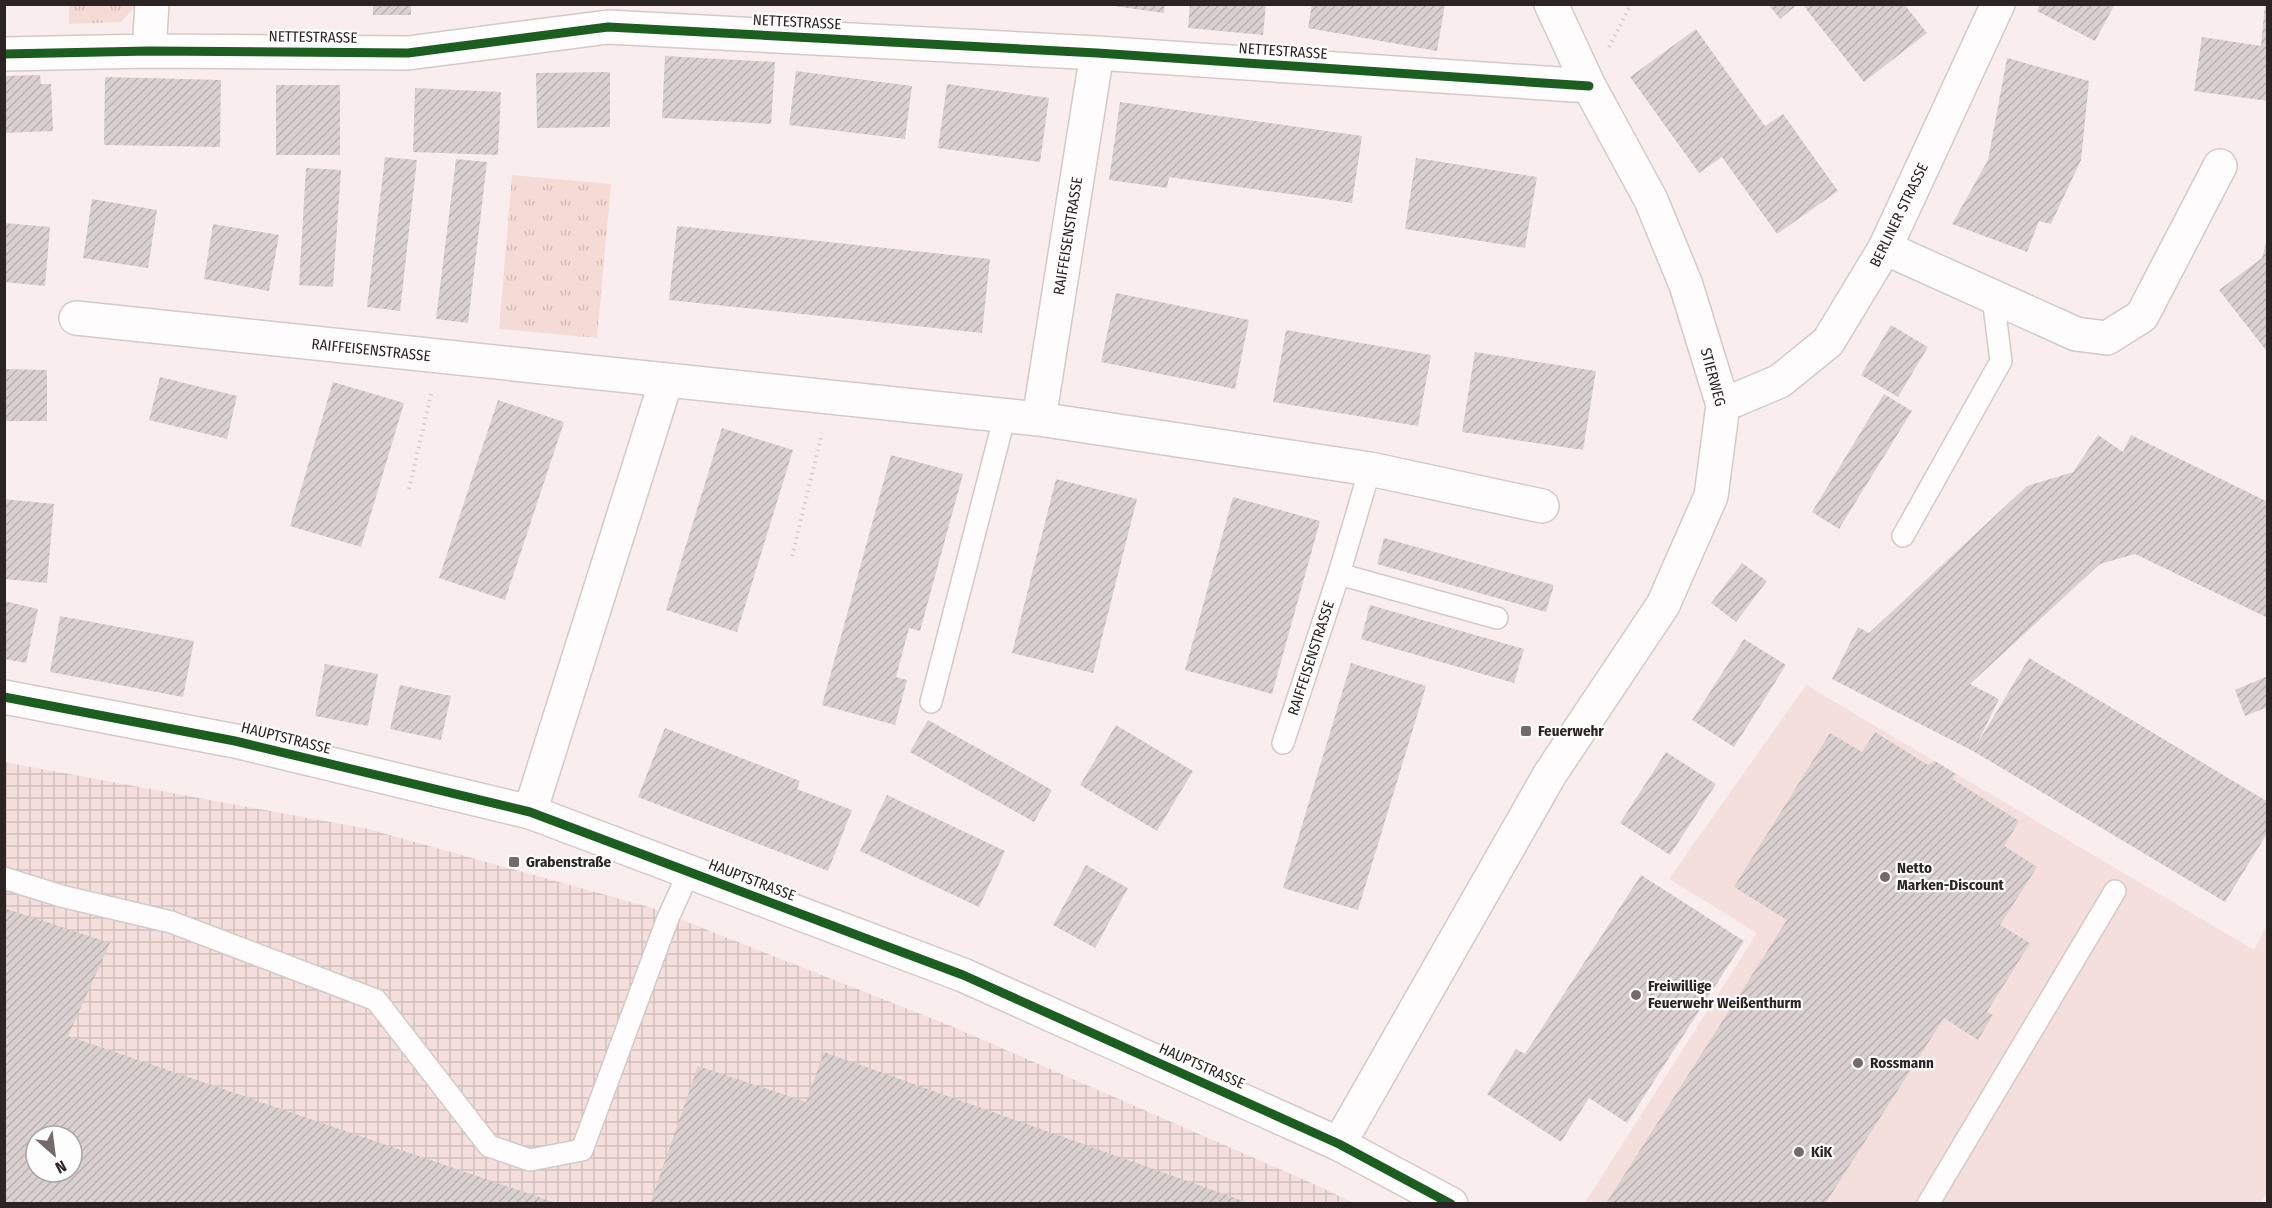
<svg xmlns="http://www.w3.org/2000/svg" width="2272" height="1208" font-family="'Fira Sans Condensed',sans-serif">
<defs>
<pattern id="industrial-grid" width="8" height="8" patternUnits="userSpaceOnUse" patternTransform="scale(1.5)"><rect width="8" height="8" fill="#f4dfdc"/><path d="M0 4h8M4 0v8" fill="none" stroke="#d1bfbc"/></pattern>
<pattern id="grass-tufts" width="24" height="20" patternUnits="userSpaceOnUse" patternTransform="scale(1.5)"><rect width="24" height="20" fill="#f5dbd6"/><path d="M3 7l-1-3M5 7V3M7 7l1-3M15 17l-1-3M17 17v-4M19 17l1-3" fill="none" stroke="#d2bcb7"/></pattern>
<pattern id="building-hatch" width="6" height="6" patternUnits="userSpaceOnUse" patternTransform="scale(1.5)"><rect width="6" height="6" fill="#d9d0cf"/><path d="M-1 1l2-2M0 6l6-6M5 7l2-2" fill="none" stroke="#bab2b1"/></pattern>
</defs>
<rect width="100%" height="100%" fill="#f9eeed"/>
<path fill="#f4dfdc" d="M1806,685L2254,950L2267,925L2268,1191L2261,1203L1584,1204L1757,933L1669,879Z"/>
<path fill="url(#industrial-grid)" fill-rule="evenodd" d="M4,762L368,829L649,907L951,1026L1323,1188L1353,1203H5ZM36,1136H72V1172H36Z"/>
<path fill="url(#grass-tufts)" d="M69,5H137L121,22L69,24Z
M512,175L611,184L597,338L499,329Z"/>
<path fill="url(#building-hatch)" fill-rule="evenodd" d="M373,4H411V15H373Z
M1099,4H1165L1164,13Z
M1190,4H1266L1263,35L1188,28Z
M1312,4H1445L1437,51L1308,28Z
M1768,4H1798L1780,19Z
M1802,4H1904L1927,33L1864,82Z
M2040,4H2115L2095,41L2037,11Z
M2265,4H2268V101L2194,91L2202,37L2261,46Z
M1696,29L1765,126L1783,114L1838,191L1777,234L1722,157L1699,173L1630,77Z
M665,56L775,62L771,124L662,118Z
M2007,58L2089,81L2081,160L2051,224L2039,221L2027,252L1952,224L1988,160Z
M796,71L912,86L905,139L789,125Z
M610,72V127L537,128L536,73Z
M40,75L41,84H51L53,131L4,133V76Z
M105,77L221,80L220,147L104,145Z
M947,84L1049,98L1040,162L938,148Z
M276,85H340V155H276Z
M415,88L501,92L498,155L413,152Z
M1120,102L1362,136L1352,203L1169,177L1167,188L1109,180Z
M385,157L417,160L400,311L367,307Z
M1416,158L1537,177L1525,248L1405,229Z
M456,159L487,162L468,323L436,319Z
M306,168L341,170L333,287L299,285Z
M92,199L157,210L148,268L83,258Z
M4,223L50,227L45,286L4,282Z
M213,224L279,235L269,291L204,279Z
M677,226L990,259L982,333L669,300Z
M2267,239H2268V353L2219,290L2262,258Z
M1116,293L1249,320L1235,389L1101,362Z
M1891,325L1928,347L1898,397L1861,375Z
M1286,330L1431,355L1418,426L1273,402Z
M1475,352L1596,371L1583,450L1462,432Z
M4,369L47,370V421H4Z
M160,377L237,396L227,439L149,420Z
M333,382L404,403L361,547L290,526Z
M1884,394L1912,411L1839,529L1812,512Z
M498,400L564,422L505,600L439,578Z
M722,428L793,450L737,632L666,610Z
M2098,435L2123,452L2131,435L2268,502V618L2135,554L2100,564L1970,684L1999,699L1976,746L2029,658L2268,802V832L2225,902L1973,751L1832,679L1858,627L1869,633L2027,486L2073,472Z
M891,455L963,474L920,631L909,628L896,677L907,680L895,725L822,705Z
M1056,479L1137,499L1093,673L1012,653Z
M1233,497L1320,521L1272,694L1185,670Z
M4,499L54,504L47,583L4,579Z
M1384,538L1554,585L1546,612L1377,564Z
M1742,563L1767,581L1736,622L1711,603Z
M4,601L38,609L26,663L4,659Z
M1370,605L1524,649L1514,683L1361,639Z
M60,616L194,641L183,697L50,672Z
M1744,639L1786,665L1734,747L1692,720Z
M1351,663L1426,686L1358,910L1283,888Z
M325,664L378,674L368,726L315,716Z
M2268,676V707L2245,716L2235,690Z
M400,685L451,696L441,740L390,729Z
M928,720L1052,790L1034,822L910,752Z
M1116,725L1193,771L1157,831L1080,785Z
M665,728L800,781L797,789L852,810L828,871L638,797Z
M1875,732L1928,765L1935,761L1956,774L1952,779L2019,821L2004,846L2037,867L2000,925L2030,943L1987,1012L1993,1015L1978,1040L1944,1018L1825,1204H1609L1607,1202L1787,920L1734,887L1830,733L1862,752Z
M1666,752L1716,784L1670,855L1620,823Z
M887,795L1005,851L979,907L860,851Z
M1086,865L1128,888L1095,948L1053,925Z
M1641,875L1744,941L1627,1123L1589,1098L1561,1142L1487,1094L1516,1049L1525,1054Z
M4,908L110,943L68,1036L559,1204H4ZM36,1136H72V1172H36Z
M824,1052L1249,1203V1204H650L698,1066L806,1102Z"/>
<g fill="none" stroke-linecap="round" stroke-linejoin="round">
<defs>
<path id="lane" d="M1903,536L2001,361L1993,298
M1339,574L1497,618
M931,702L1005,415
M1283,743L1339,574L1370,469
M4,878L61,896L171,922L376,1000L489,1146L530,1160L582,1150L668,918L689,872
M1928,1204L2115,891"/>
<path id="street" d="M149,51L152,4
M4,54L149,51L408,53L608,27L1097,53L1589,86
M1885,248L2076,334L2107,338L2142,316L2220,166
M76,318L1039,419L1370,469L1542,506
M1723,405L1780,381L1828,342L1885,248L1998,4
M1039,419L1097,53
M530,812L666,381"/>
<path id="secondary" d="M4,697L235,741L530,812L963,975L1339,1144L1451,1204
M1339,1144L1550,774L1663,605L1711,496L1723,405L1686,285L1651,200L1589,86L1551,4"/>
</defs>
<use href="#lane" stroke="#d2cac9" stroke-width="24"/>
<use href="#street" stroke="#d2cac9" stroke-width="36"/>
<use href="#secondary" stroke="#d2cac9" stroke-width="36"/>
<path stroke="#d3cecd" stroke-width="4" stroke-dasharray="1.5 4.5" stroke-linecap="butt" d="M1609,47L1631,4
M409,489L432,390
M792,556L822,433"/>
<use href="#lane" stroke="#fefcfc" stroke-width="21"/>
<use href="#street" stroke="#fefcfc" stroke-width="33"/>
<use href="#secondary" stroke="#fefcfc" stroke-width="33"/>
<defs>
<path id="cycleway" d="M4,54L149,51L408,53L608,27L1097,53L1589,86
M4,697L235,741L530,812L963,975L1339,1144L1451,1204"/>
</defs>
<use href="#cycleway" stroke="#fdfdfd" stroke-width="13"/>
<use href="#cycleway" stroke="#1b5e20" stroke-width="9"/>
</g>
<g fill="#736b6a" stroke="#fdfdfd" stroke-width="2">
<rect x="1520" y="725" width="12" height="12" rx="3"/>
<rect x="508" y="856" width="12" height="12" rx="3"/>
<circle cx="1885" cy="877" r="6"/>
<circle cx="1636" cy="995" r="6"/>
<circle cx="1858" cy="1063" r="6"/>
<circle cx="1799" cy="1152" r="6"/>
</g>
<g text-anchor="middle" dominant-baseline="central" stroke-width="4.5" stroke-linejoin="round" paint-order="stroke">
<g font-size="15" fill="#2b2423" stroke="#fdfdfd">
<text transform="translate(797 22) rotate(3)">NETTESTRASSE</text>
<text transform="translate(313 37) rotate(1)">NETTESTRASSE</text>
<text transform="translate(1283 51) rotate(4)">NETTESTRASSE</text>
<text transform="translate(1899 215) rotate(-64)">BERLINER STRASSE</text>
<text transform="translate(1068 236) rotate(-81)">RAIFFEISENSTRASSE</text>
<text transform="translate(371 350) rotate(6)">RAIFFEISENSTRASSE</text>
<text transform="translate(1713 377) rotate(75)">STIERWEG</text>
<text transform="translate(1311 658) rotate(-72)">RAIFFEISENSTRASSE</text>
<text transform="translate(286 738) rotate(14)">HAUPTSTRASSE</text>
<text transform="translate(752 880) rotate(21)">HAUPTSTRASSE</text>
<text transform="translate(1202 1066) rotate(24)">HAUPTSTRASSE</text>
</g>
<g font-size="15" font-weight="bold" fill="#2b2423" stroke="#fdfdfd" text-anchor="start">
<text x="1538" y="731">Feuerwehr</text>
<text x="526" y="862">Grabenstraße</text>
<text x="1897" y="868">Netto<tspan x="1897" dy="17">Marken-Discount</tspan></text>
<text x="1648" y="986">Freiwillige<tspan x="1648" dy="17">Feuerwehr Weißenthurm</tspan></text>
<text x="1870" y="1063">Rossmann</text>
<text x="1811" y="1152">KiK</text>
</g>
</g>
<rect width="2272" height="1208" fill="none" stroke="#2b2423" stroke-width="12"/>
<g transform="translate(54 1154) rotate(152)"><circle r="28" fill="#fdfdfd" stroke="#a9a6a6" stroke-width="1.5"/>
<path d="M0-4.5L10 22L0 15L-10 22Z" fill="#736b6a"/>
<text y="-9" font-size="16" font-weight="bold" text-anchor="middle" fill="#2b2423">N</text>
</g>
</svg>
